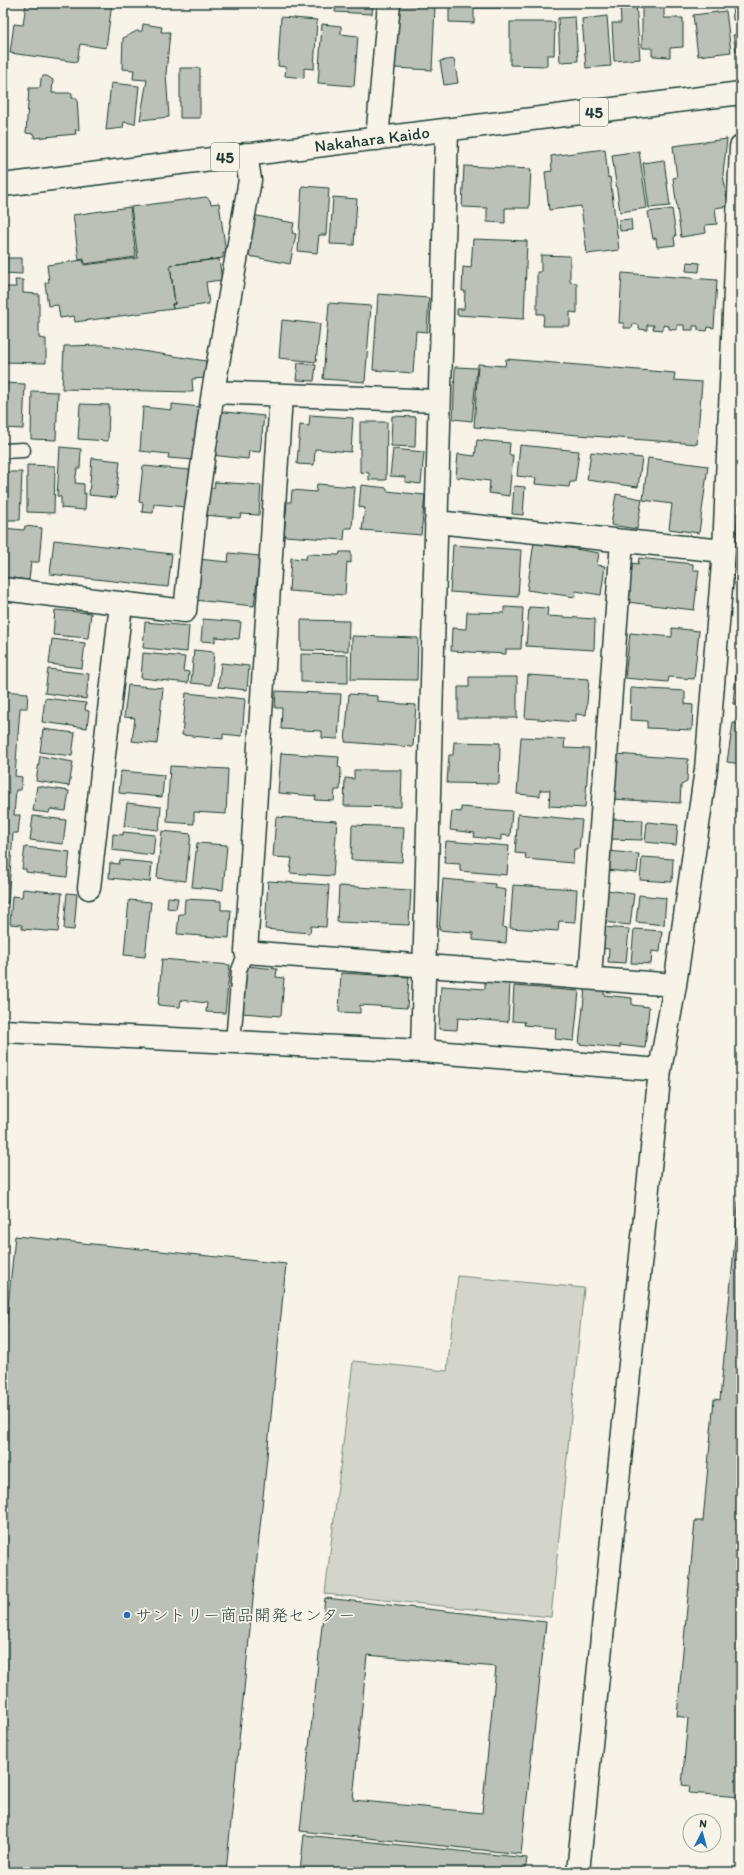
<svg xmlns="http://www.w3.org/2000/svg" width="744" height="1875" font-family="Itim,'Klee One',sans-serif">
<rect width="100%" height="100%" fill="#f7f3e8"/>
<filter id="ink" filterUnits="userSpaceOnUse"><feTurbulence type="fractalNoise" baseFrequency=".025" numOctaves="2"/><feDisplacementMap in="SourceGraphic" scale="8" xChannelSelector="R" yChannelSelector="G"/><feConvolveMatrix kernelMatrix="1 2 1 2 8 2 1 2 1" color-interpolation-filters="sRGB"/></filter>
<g filter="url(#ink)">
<path fill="#d3d5ca" stroke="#79897f" d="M458,1276L584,1288L551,1617L325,1594L353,1361L447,1371Z"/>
<path fill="#bbc1b6" stroke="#1f3d34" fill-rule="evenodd" d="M26,3H112L106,48L80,44L77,62L10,53L14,24L23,25Z
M336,3H373L372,14L335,12Z
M449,3H501L500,8H474V23L449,22Z
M620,3H636L640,59L614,61L612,23H621Z
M642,3H664V18H683V47L670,48V57L652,56V48H642Z
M678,3H719V6H678Z
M732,3H741V20H733Z
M398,4L435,6L432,70L394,68Z
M726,11L731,52L698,56L693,15Z
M607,16L611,66L586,68L582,19Z
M281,17L317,20L314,69L304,68V78L285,76L286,67L278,66Z
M575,17L578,61L560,62L558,18Z
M510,22H555L554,55H547V66L510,65Z
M143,24L162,27L161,32H170L166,74L169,117L140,120L147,80L133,79L134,70L122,69L123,38L137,31H142Z
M322,24L341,26V34L358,36L354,86L318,83Z
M741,34V51L736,52L733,35Z
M454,59L458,83L444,85L440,61Z
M180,68H200V118H180Z
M43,76H47L53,80L52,93H72V98H77L79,130H75L76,134L34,138V134L26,133L29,88H40L41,79Z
M111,83L139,86L135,124L124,122L123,128L106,130Z
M727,139L723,174L728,206L715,208L717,224L705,225L706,233L681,237L673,178L677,177L673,146Z
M605,149L608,178L610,177L619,250L587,254L581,206L549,210L545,172L552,171L551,156Z
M639,151L647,208L620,212L612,155Z
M664,160L670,206L649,208L643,163Z
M464,166L531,169L529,208H505V223L487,222V208L462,207Z
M302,186L329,188L326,235H319L317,253L298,251Z
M206,197L210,200L211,204L219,203L226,253H223V258L170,265L175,304H172L173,309L75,322L74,316L60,318L58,305L48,306L45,283L49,282L47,265L83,260L84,265L138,258L131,207Z
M333,197L357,199L354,245L330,244Z
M130,207L136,257L85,264L84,259L79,260L73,215Z
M672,209L676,236L674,237L675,245L657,247L656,238L653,239L648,212Z
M252,215L294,223L292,233L296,234L290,264L244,255Z
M631,219L632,230L620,231L619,220Z
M3,230V258H22V274L4,273V287H16L15,280H23V293L39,294V338L46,339V363L3,362Z
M473,239L527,241L524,319L457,315V309H464L465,291H462L463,267L471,268Z
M541,255L570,256V282L577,283V313L570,312V326H543L544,314H537V272H541Z
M219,259L222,280L206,282L209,304L173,309L172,304H175L170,265Z
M687,262L700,263L699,272L686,271Z
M622,273L717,280L714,328L708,327L707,331L698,330V326H693V330H684V325H677V330L669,329V326L663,325V330L653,329L654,325H647V330L639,329V325L633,324L632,328H624V323H619Z
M378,294L429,298L427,332L416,331L413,373L373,370Z
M329,303L371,306L365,382L323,379Z
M282,320L320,324L316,362L279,358Z
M103,345L206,361L205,378L192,379L193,392L62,389L64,346Z
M506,359L675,373L674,380L702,382L697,444L474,427L478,364L505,366Z
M298,363L316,365L314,381L296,380Z
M455,367L477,368L472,421L453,419Z
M3,383L25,384L23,429L3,428Z
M32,391L58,392L56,440L31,439Z
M80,404L109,405L108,441L78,439Z
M172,404L200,407L195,460L168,458L169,454L140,451L143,407L172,410Z
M215,411L264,416L260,452L249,451L248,459L211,455Z
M310,415L353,418L351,452L315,449L314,465L297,464L300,425L309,426Z
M392,416L416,417L415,447L391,446Z
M360,422H387L386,480H369V473L360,472Z
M477,440L510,443L509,455H513L509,496L489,493L490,481L456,477L458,454L475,456Z
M520,445L579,451L575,482H570L569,487L535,484L536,478L517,476Z
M60,447L81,449L80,469H77L75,483L84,484V494L86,493L85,510L61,508V497L57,496Z
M740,448H741V495H739Z
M393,449L424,452L421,484L405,482V477L390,476Z
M591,452L642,458L638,487L587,480Z
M92,458L120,461L116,498L89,495Z
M648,458L708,466L699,533L669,529L672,504L643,500Z
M27,465L55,466L54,513L27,512Z
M143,466L190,470L186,507L154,504L153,513L142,512L143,503L139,502Z
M3,472H22L20,520H3Z
M215,482L261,485L259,515L241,514L240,518L202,515L204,487L214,488Z
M317,484L355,487L352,528H345L344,540L284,536L287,502H291L292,490L316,492Z
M361,485L387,488V491L425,495L421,535L362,530L365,508L359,507Z
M514,486L525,487L523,515L512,514Z
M616,494L642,499L637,529L611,525Z
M25,526L42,528L39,562H31L29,580L3,577V528L24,530Z
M54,540L172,554L168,587L50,574Z
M534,542L599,553L597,565L605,566L601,595L576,591L575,597L527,590Z
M453,545L521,550L518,597L450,592Z
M340,552H351V563L347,562L345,595L289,591L291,558L306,559L307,554L339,555Z
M229,553L260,556L254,606L194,600L198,559L228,562Z
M736,556L741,557V585H735Z
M639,558L693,564V570H699L694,610L627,602L632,563L638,564Z
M504,607L523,608L521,649H506V654L451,651L452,628L466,629L467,612L504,613Z
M529,607L548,608L547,616L595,619L594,650L526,646Z
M55,610L91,613L88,638L53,635Z
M203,619L241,622L239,639L215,637V642L201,641Z
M301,620L349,621L348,651L301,650Z
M145,622L189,626L187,652L143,648Z
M672,628L699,631L694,679L669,677L668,682L625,678L630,633L672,637Z
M352,636L418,638L417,680L351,679Z
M52,639L85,643L82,668L49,664Z
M194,650L214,652L211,685L191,683Z
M143,653L185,657L183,671L189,672L188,683L141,678Z
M301,654L348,655V683L301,682Z
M221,663L249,666L247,690L218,687Z
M48,669L89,674L86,699L45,693Z
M736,673L741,674V705L733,704Z
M528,675L589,679L586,715L576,714V722L525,718Z
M469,677H517V718H458V687H469Z
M128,685L163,688L157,744L132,741L135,718L124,717Z
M631,688L685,691V704L693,705L692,730L647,728V721L630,720Z
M3,691L28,693L27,708H20L15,776L22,777L21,790H16L14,815H20L18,833H13L8,903H3Z
M276,691L341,694L338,739L322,738V731L281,729L282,708H275Z
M186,693L245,699L242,736L223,734V739L182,735Z
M349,694L378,696V702L416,705L413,747L345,742Z
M45,698L86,703L85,710L89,711L87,728L42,722Z
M733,723L741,724V764L727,762Z
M43,729L75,733L72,756L40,752Z
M521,737L565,739L564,748L589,749L585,808L549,806L550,790H540V796L517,794Z
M454,742L500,743L499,784L447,783L449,755H453Z
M281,753L339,757L338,767L341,768L340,790H335L334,801L315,800L316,796L278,793Z
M615,754L688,759L687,782L681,785L680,803L612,799Z
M40,756L73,762L69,786L36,781Z
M170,766L228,769L226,814L194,812V824L167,822Z
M354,770H402L401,807L344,806L345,778L354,779Z
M121,771L164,775L162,797L119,793Z
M37,786L69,791L66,811L50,809L49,813L33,811Z
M127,803L161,807L159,830L124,826Z
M461,807L512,811L510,836L501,835V840L474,837L475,833L450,830L452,811L461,812Z
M518,814L582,820L579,849H574L573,863L525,859L526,854L515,853Z
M33,816L66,820L63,844L30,840Z
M276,817L337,821L333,876L290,873L292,858L273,857Z
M610,819L643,820L642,840L610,839Z
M647,822L678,825L676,845L645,842Z
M352,825L404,827L402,862L351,860Z
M162,831L191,834L186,881L157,878Z
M123,832L155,835L153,855L112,850L113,834L123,835Z
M446,841L509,846L507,875L460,871V864L444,863Z
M197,843L227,845L223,890L192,887Z
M25,847L70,852L67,877L26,872V869H22Z
M741,848V876L737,875Z
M608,851L639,854L637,873L606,870Z
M642,857L673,859L672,882L640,880Z
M120,860L152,863L150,882L109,878L110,863L119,864Z
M443,879L495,884V888L506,890L503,927L507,928L506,943L473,940V933L439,930Z
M268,881L329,885L326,927L311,926L310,933L265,929Z
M513,885L577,889L575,922L559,921L558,931L510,928Z
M339,886L411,890L409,925L337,922Z
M23,889L62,893L58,932L22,929V925L10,924L12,896L22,897Z
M607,890L634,894L630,925L603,922Z
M67,893L77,894L74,930L64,929Z
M639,895L666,898L664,925L636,922Z
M168,897L178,898L176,909L167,908Z
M185,899L221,901V910H231L229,938L177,934L179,914H184Z
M129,900L151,902L145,957L124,955Z
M602,927L629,929L626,963L608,962L609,949L600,948Z
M634,929L662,931L660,952L652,951L651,964L631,963Z
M162,959L230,965L225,1013L206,1012L207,1003L181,1000L180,1007L158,1005Z
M246,966L277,969L276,977L284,978L281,1016L242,1013Z
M341,973L409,977L407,1008L360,1005V1013L339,1012Z
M485,980L510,982L508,1022L458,1018L457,1030L439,1029L441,986L485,989Z
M514,986L579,991L574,1041L555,1039L556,1028L524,1025L525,1022L512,1021Z
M585,989L604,991V995L632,998V1005L649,1007L645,1048L620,1045V1048L579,1044Z
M741,1173V1797L689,1793L690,1786L682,1785L688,1718L677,1716L695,1521H703L714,1399L720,1400Z
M15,1236L286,1264L226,1872H3V1357Z
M325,1598L546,1622L521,1854L300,1831ZM367,1655L496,1667L482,1813L353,1800Z
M304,1835L527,1858L525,1872H300Z"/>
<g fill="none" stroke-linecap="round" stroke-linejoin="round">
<defs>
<path id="service" d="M3,451L23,450
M233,1042L239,970L246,952"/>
<path id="minor" d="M377,139L389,3
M213,392L439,401
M281,396L246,952L675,985
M436,522L724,551
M3,589L185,611L195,515L213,392L250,180L246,154
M89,888L121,604
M590,977L622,541
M3,1031L422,1051L660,1070
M422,1051L447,131
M578,1872L660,1070L675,985L706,769L724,551L741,147"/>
<g id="primary">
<path id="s1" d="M3,185L741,93"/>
</g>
</defs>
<use href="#service" stroke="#1f3d34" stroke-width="17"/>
<use href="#minor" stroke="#1f3d34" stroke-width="25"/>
<use href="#primary" stroke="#1f3d34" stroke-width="25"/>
<use href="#service" stroke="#f7f3e8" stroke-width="14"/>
<use href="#minor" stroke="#f7f3e8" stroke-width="22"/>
<use href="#primary" stroke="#f7f3e8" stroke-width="22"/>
</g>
</g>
<circle fill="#1f6fb2" stroke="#f7f3e8" stroke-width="1.5" cx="127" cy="1615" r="4"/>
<g text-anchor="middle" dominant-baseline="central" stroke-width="3.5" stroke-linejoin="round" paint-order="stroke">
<g fill="#f7f3e8" stroke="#60746a" stroke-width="1">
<rect x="580" y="98" width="28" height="28" rx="3"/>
<rect x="211" y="143" width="28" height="28" rx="3"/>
</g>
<g font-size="16" font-weight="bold" fill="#1f3d34">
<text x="594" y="112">45</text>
<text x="225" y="157">45</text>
</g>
<g font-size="17" fill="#1f3d34" stroke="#f7f3e8">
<text stroke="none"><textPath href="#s1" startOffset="372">Nakahara Kaido</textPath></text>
</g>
<g font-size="17" fill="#1f3d34" stroke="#f7f3e8" text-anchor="start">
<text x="135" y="1615">サントリー商品開発センター</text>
</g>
</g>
<rect width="744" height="1875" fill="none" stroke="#f7f3e8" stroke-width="16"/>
<rect x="8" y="8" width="728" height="1859" fill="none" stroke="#1f3d34" stroke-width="1.5" filter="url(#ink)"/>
<g transform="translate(702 1833) rotate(6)"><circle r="19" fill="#f7f3e8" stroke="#a1aaa0"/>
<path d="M0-3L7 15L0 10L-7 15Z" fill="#1f6fb2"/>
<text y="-6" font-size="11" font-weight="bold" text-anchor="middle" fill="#1f3d34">N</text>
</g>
</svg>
